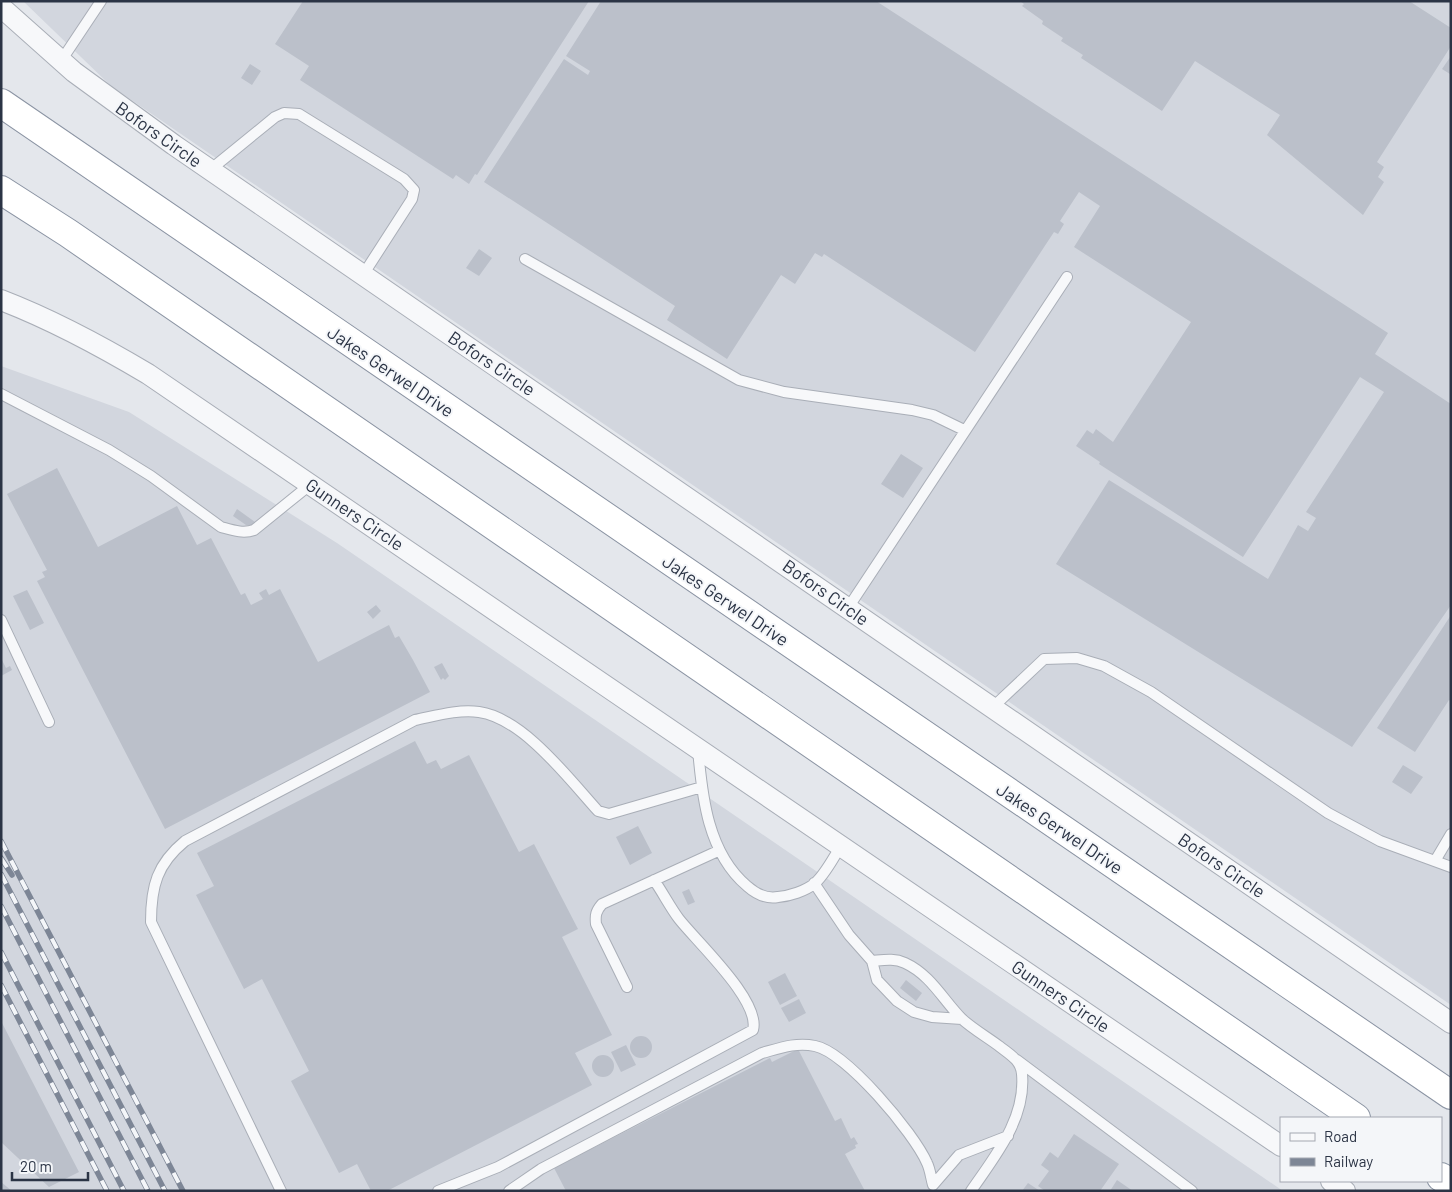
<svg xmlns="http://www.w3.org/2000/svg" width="1452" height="1192" font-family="Barlow,sans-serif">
<rect width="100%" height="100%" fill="#e4e7ec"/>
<path fill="#d2d6de" d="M23,1H1451V1005L111,86Z
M1,366L129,412L337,543L1283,1191H1Z"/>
<path fill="#bbc0ca" d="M303,1H589L477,175L475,174L469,184L456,175L453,179L300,80L309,66L275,44Z
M601,1H876L1388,333L1375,354L1451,404V605L1352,747L1056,564L1109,480L1268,579L1298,525L1308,531L1316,518L1306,512L1384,392L1360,377L1243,557L1099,464L1100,462L1076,446L1087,430L1093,434L1096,429L1113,442L1191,322L1074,247L1100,206L1079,192L1060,221L1064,224L1058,234L1054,232L975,352L824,254L822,257L815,253L795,284L781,275L727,359L667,320L675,306L484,182L564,59L588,75L590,71L566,56Z
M1020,1H1409L1451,28V46L1377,162L1384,167L1378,177L1384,182L1363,215L1267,135L1280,115L1195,61L1162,111L1081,58L1083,55L1061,41L1063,38L1042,24L1043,21L1022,6L1024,4Z
M1451,56V73L1450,74L1442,69Z
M250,64L261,71L252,85L241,78Z
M479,249L492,258L479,276L466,268Z
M901,454L923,468L903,498L881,484Z
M57,468L98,547L177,506L197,545L211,538L241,595L245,593L251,605L263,599L259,593L266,589L269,595L280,589L318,662L389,625L395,638L399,636L413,660L430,692L165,829L37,581L45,577L42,572L47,570L7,494Z
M237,509L255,522L253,525H246L233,516Z
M27,590L44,623L30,630L13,596Z
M376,605L381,611L373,619L367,612Z
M1451,615V701L1449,700L1415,752L1377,728Z
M1,658L6,668L10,666L12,670L1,676Z
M442,663L449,676L445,680L443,678L441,680L434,667Z
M415,741L427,764L436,760L441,769L469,755L519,852L534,844L578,929L562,937L612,1035L575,1053L592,1085L387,1191H371L357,1164L339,1173L291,1081L309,1071L262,979L244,989L196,895L214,886L197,853Z
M1403,765L1423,777L1411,794L1392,782Z
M638,826L652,853L630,865L616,837Z
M689,889L695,902L688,905L682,892Z
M785,973L797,996L780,1005L768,982Z
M906,980L922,993L916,1001L900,988Z
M799,999L806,1013L789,1022L781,1008Z
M1,1021L79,1172L49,1187L1,1142Z
M630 1047a11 11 0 1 1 22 0a11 11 0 1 1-22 0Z
M626,1045L636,1065L621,1072L611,1052Z
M798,1049L835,1121L841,1118L851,1139L854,1137L858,1144L855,1145L856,1148L845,1154L865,1191H566L554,1168L770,1058L772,1062Z
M592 1066a11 11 0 1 1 22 0a11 11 0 1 1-22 0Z
M1074,1134L1119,1164L1100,1191H1045L1038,1186L1049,1171L1041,1165L1050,1152L1058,1158Z
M1117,1180L1133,1191H1110Z
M1,1182L12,1191H1Z
M1028,1183L1040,1191H1022Z"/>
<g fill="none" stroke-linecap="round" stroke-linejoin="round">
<defs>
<path id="lane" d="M61,61L101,1
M210,170L275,117L284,113L299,114L404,179L414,190L412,199L363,275
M525,259L739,380L784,392L912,410L933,415L964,430
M1,394L109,450L151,476L221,527C232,530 243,534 254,530L311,484
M848,608L1067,277
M1,620L49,722
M992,708L1044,659L1077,658L1104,666L1151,692L1328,813L1380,841L1451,867
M698,749C702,797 708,853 747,886C756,894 767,899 778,897C790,896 805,891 814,884C825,875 833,858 841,846
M1435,861L1451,834
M814,883L849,935L872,961L877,980L897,1001L914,1012L932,1017L962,1019
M872,961C884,960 894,958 905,963C931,975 943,1000 962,1019C973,1029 987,1037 999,1046C1009,1054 1021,1060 1022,1074C1026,1119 995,1156 971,1191
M627,987L596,924C595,915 596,911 602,904L718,851
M1017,1060L1192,1191
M281,1191L151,922C151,886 157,864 185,841L415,720C435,716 458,709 479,712C523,718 569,779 598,811L609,814L702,787
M438,1191L498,1167L753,1030C761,1001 697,942 679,919C670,907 663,893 654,880
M509,1191L541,1169L762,1053C780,1048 796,1042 815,1046C846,1052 914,1133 927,1163C930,1169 931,1178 933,1185L959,1155L1008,1136"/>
<path id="street" d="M1,7L74,72L174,145L1451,1023
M1,300C53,320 101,346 148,374L1281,1146
M1331,1181L1345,1191"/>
<path id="highway" d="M1,103L1451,1095
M1,190L68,233L1356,1118
M1441,1177L1451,1183"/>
</defs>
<use href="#lane" stroke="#a9aeb7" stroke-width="12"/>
<use href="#street" stroke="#a9aeb7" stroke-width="22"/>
<use href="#highway" stroke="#8b94a3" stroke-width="30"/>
<use href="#lane" stroke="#f7f8fa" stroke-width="10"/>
<use href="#street" stroke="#f7f8fa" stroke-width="20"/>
<use href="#highway" stroke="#fff" stroke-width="28"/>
<defs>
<path id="rail" d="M1,841L183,1191
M1,858L12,875
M1,874L165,1191
M1,906L148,1191
M1,952L124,1191
M1,985L107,1191"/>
</defs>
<use href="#rail" stroke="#7d8696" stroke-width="5.5"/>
<use href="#rail" stroke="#f4f6f9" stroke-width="4" stroke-dasharray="11" stroke-linecap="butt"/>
</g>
<g text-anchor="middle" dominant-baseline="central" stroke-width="4" stroke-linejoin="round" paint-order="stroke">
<g font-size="18" fill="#2b3445" stroke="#f4f6f9">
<text transform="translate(159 134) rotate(35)">Bofors Circle</text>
<text transform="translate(492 363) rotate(34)">Bofors Circle</text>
<text transform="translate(391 371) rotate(34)">Jakes Gerwel Drive</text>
<text transform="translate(355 514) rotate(34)">Gunners Circle</text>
<text transform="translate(826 592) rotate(35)">Bofors Circle</text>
<text transform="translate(726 600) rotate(34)">Jakes Gerwel Drive</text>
<text transform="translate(1060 828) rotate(34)">Jakes Gerwel Drive</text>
<text transform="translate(1222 865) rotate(34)">Bofors Circle</text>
<text transform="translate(1061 996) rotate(34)">Gunners Circle</text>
</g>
</g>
<rect width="1452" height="1192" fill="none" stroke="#2b3445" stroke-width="5"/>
<rect x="1280" y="1117" width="162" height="65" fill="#f4f6f9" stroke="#a4a8b1"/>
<rect x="1290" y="1133" width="25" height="8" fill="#f7f8fa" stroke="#a4a8b1"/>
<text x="1324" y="1142" font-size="15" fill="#2b3445">Road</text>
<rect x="1290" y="1158" width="25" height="8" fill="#7d8696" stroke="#a4a8b1"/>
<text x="1324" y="1167" font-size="15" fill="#2b3445">Railway</text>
<path d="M12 1172v8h76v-8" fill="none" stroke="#2b3445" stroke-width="2.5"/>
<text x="20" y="1172" font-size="15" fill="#2b3445" stroke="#f4f6f9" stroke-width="4" paint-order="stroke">20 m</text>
</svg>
